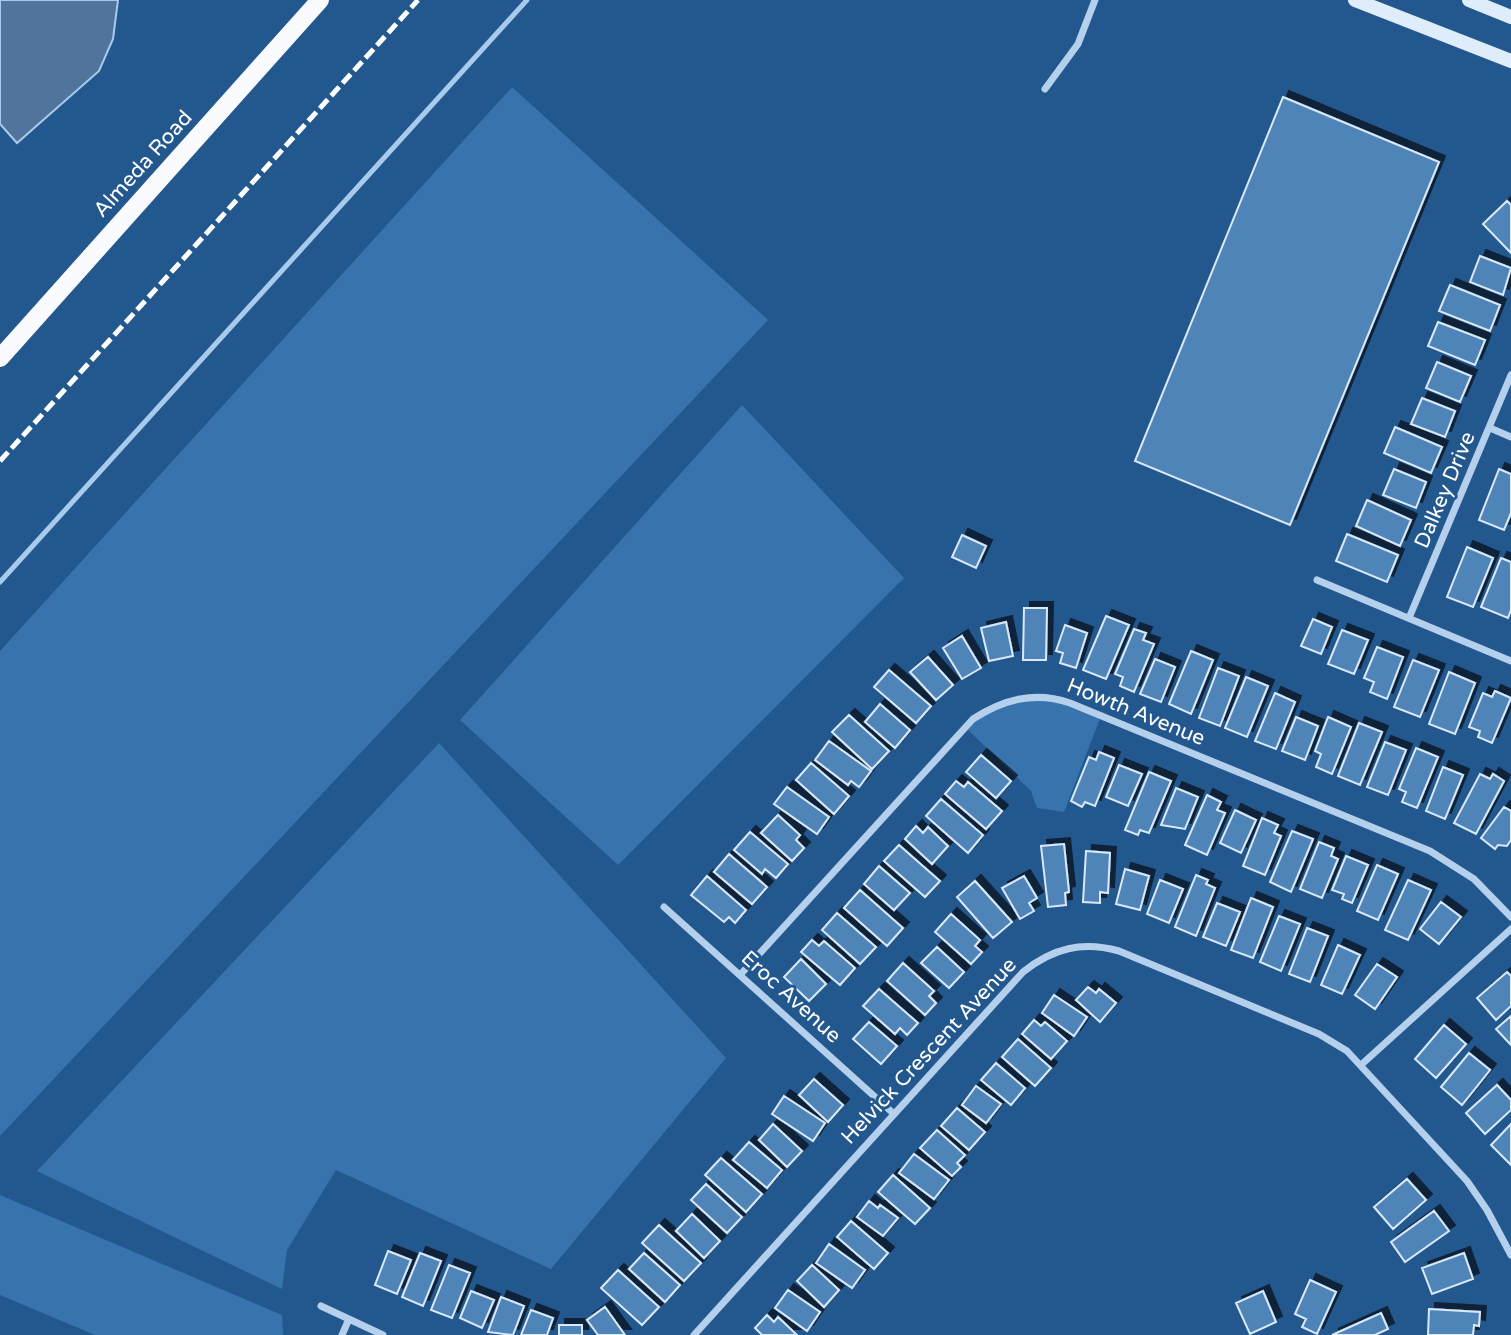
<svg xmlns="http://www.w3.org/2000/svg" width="1511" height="1335" font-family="'Varela Round',sans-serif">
<defs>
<filter id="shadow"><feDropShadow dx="6" dy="-6" stdDeviation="0" flood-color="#0009"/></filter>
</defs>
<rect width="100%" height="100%" fill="#23588f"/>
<path fill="#3773ac" d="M512,87L768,320L0,1136V651Z
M742,405L904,578L618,865L460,720Z
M1042,696L1101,716L1064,812L1037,808L1031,791L965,727L987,710Z
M439,743L726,1058L551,1269L336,1170L287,1250L282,1289L37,1171Z
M0,1195L282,1315L283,1335H95L0,1295Z"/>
<path fill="#50749b" stroke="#a8cbed" stroke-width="2" d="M0,0H118L113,39L99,71L17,143L0,124Z"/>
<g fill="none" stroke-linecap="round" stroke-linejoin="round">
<path stroke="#a8cbed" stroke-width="5" d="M0,582L527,0"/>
</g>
<path fill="#5084b8" stroke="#d9e9f9" stroke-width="2" filter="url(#shadow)" d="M1283,97L1439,162L1290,525L1135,461Z
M1507,201L1511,205V253L1483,224Z
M1480,256L1511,268L1503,295L1470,282Z
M1450,285L1500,305L1490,331L1439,311Z
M1438,322L1485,340L1475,365L1428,346Z
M1437,362L1471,376L1460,402L1426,388Z
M1422,398L1455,411L1445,437L1411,424Z
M1395,427L1442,447L1431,473L1384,453Z
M1394,469L1426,482L1416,508L1383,495Z
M1499,469L1511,474V513L1504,530L1479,520Z
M1367,500L1411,520L1400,546L1356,526Z
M1347,534L1398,555L1387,582L1336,561Z
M962,535L986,546L976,568L952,557Z
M1467,547L1493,558L1473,607L1447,597Z
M1501,558L1511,562V610L1508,618L1481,607Z
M1024,608H1047L1046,660H1023Z
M1106,616L1129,625L1106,679L1083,670Z
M1313,619L1332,627L1321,654L1301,646Z
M1006,622L1013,656L989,661L981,628Z
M1065,625L1087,633L1076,668L1060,663L1063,653L1056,651Z
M1134,629L1146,633L1143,640L1154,644L1134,692L1120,686L1123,677L1115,674Z
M1342,630L1368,640L1354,674L1328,664Z
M962,636L981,668L962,679L943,648Z
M1377,647L1403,657L1387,699L1370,692L1374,682L1364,678Z
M1191,651L1213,660L1191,714L1169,704Z
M928,657L953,685L936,700L910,672Z
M1155,659L1175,667L1161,702L1140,694Z
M1413,660L1439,670L1420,717L1394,707Z
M1218,668L1239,676L1220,726L1199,718Z
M889,670L931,706L916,723L874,687Z
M1449,672L1475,683L1455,734L1429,724Z
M1246,677L1268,686L1247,737L1225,728Z
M1495,691L1511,698L1492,743L1478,737L1480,731L1469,727L1483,693L1492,697Z
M1275,693L1295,702L1276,749L1255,741Z
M880,704L910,730L895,748L865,722Z
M849,715L889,751L872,769L832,732Z
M1296,717L1318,726L1305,760L1282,751Z
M1328,717L1351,727L1332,774L1316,767L1321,754L1315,751Z
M1359,723L1382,732L1360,785L1338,776Z
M829,741L871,771L859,787L851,781L848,785L815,760Z
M1385,742L1406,750L1388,795L1367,787Z
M1416,748L1438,757L1417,808L1402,802L1406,792L1399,789Z
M1099,752L1114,758L1095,806L1085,802L1082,807L1071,801L1089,757L1096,760Z
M981,755L1011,781L996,798L966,772Z
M811,763L849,796L834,814L796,780Z
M1119,765L1142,774L1128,806L1106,797Z
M1443,767L1463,775L1445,819L1426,811Z
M1149,772L1171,781L1149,833L1140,830L1138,835L1125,830Z
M1480,774L1490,779L1493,774L1504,781L1476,834L1454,823Z
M956,781L964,787L968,782L1002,811L986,829L945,794Z
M787,787L829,817L817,834L774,804Z
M1176,788L1198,797L1185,829L1161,825Z
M1207,795L1221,802L1217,810L1225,813L1207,855L1185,845Z
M941,799L983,835L968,853L926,816Z
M1504,807L1511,811V840L1507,846L1498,845L1495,849L1481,838Z
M1235,810L1256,820L1241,853L1220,843Z
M778,815L800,835L796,840L804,848L792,861L761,833Z
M1262,818L1278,825L1274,833L1281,836L1265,875L1243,866Z
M916,826L923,833L928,827L948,846L932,864L905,839Z
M1292,831L1313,839L1291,892L1270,882Z
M750,832L788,864L776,878L765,869L762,874L734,850Z
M1319,842L1334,848L1331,856L1338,859L1322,898L1300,889Z
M1064,844L1069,892L1065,893L1066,905L1048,907L1041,846Z
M899,845L940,881L925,897L884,861Z
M1086,851L1110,853L1108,893L1100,892V903L1083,902Z
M729,854L767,887L752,904L714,872Z
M1346,856L1368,865L1352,903L1342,899L1344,894L1332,890Z
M1377,865L1398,874L1378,920L1357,911Z
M879,866L910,893L894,910L864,884Z
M1125,869L1149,876L1140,910L1116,904Z
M1196,875L1208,880L1206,884L1215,888L1196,936L1175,927Z
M707,876L746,910L735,923L729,917L724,922L691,895Z
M1024,876L1037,898L1029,903L1034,911L1020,919L1002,888Z
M1160,880L1183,889L1169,923L1147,914Z
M1408,880L1431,890L1408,940L1385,930Z
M975,881L1012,922L993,938L957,897Z
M860,890L903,928L887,946L844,908Z
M1251,898L1273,907L1253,958L1231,950Z
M1441,902L1461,917L1439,944L1420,929Z
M1217,903L1240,912L1226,946L1203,937Z
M837,913L876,947L860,964L822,930Z
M951,914L980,940L975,946L982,952L971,964L935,932Z
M1279,916L1300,924L1281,971L1260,962Z
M1307,928L1328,936L1310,982L1289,974Z
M812,940L819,946L824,941L855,968L840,985L801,952Z
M1338,945L1360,955L1342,994L1321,985Z
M937,947L964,972L949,988L921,963Z
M801,959L826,984L809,1001L784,977Z
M903,963L934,991L929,996L936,1003L925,1015L887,981Z
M1377,964L1397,977L1375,1009L1355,995Z
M1507,972L1511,976V1006L1496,1020L1477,998Z
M1088,987L1096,993L1099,989L1116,1003L1100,1022L1076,1000Z
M879,989L918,1023L907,1035L900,1028L895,1034L863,1006Z
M1054,995L1087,1017L1074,1036L1042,1013Z
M1511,1016V1045L1496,1029Z
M1034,1020L1041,1026L1045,1022L1067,1041L1051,1059L1022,1034Z
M869,1022L897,1046L881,1064L853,1039Z
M1444,1025L1466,1044L1436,1078L1415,1059Z
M1018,1039L1051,1068L1035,1086L1002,1057Z
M1469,1053L1490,1070L1462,1105L1441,1087Z
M996,1063L1025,1088L1011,1105L981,1080Z
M814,1079L843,1105L828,1122L799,1095Z
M1497,1085L1511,1100V1110L1485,1134L1466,1113Z
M976,1086L1001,1104L986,1123L962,1105Z
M784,1096L825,1123L813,1141L772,1114Z
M957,1108L985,1132L969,1150L941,1126Z
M773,1124L802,1151L787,1167L759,1140Z
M1511,1124V1165L1491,1145Z
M937,1130L965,1155L957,1163L961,1167L952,1176L920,1148Z
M749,1142L782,1170L767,1188L733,1160Z
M914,1154L949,1180L934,1199L899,1173Z
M721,1158L762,1194L746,1212L705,1175Z
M893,1175L930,1208L915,1224L878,1192Z
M1407,1179L1426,1200L1393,1229L1374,1207Z
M706,1184L742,1217L727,1233L691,1200Z
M869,1201L878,1208L880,1205L898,1218L883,1236L857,1217Z
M1434,1211L1449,1231L1405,1262L1391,1242Z
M692,1214L720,1241L704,1258L676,1231Z
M851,1221L888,1253L874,1269L837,1237Z
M659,1225L701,1263L684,1281L642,1243Z
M829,1244L865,1270L852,1288L816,1263Z
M388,1251L411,1260L397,1294L375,1285Z
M420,1253L441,1261L423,1306L402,1297Z
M644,1253L680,1285L665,1302L629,1269Z
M1464,1253L1473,1279L1432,1294L1422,1268Z
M449,1265L470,1273L452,1318L431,1310Z
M812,1265L839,1290L824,1307L797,1281Z
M618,1270L659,1307L642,1325L601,1288Z
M1310,1280L1336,1292L1317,1334L1302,1327L1306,1319L1295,1314Z
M788,1290L820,1312L807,1331L775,1308Z
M471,1291L494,1300L482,1328L460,1318Z
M1263,1291L1276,1322L1250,1334L1236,1303Z
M501,1297L524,1306L513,1335L488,1332Z
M605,1307L625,1335H598L587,1320Z
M1429,1309L1480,1312L1479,1326L1474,1325L1473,1335H1428Z
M531,1310L553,1318L547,1335H521Z
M1381,1313L1388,1329L1375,1335H1332Z
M767,1315L774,1322L778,1317L797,1335H762L755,1328Z
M559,1325H582V1335H559Z"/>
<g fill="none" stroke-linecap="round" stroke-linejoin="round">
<path stroke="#b4d0ec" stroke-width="7" d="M1045,89L1078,44L1095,0
M1490,428L1511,437
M1317,580L1511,661
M1409,618L1511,375
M664,907L894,1114
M740,975L973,719C1004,699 1035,691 1070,703L1430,851L1474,879L1511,917
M1361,1065L1511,929
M321,1306L383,1335
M342,1335L349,1319
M694,1335L1023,972C1053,948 1082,941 1119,951L1319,1034L1347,1051L1467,1181L1487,1210L1511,1255"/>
<path stroke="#dfecf9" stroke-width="14" d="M1355,0L1511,61
M1469,0L1511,17"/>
<path stroke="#f9fbff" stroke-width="18" d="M0,358L320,0"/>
<path stroke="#fff" stroke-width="5" stroke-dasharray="12 5" stroke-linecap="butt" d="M0,461L418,0"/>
</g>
<g text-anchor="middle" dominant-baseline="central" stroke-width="6" stroke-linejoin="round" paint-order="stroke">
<g font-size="21" fill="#fff" stroke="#23588f">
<text transform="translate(143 164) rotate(-48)">Almeda Road</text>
<text transform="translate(1445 490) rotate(-67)">Dalkey Drive</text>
<text transform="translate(1136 712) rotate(22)">Howth Avenue</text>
<text transform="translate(791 997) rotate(42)">Eroc Avenue</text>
<text transform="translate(929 1051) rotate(-47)">Helvick Crescent Avenue</text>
</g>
</g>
</svg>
